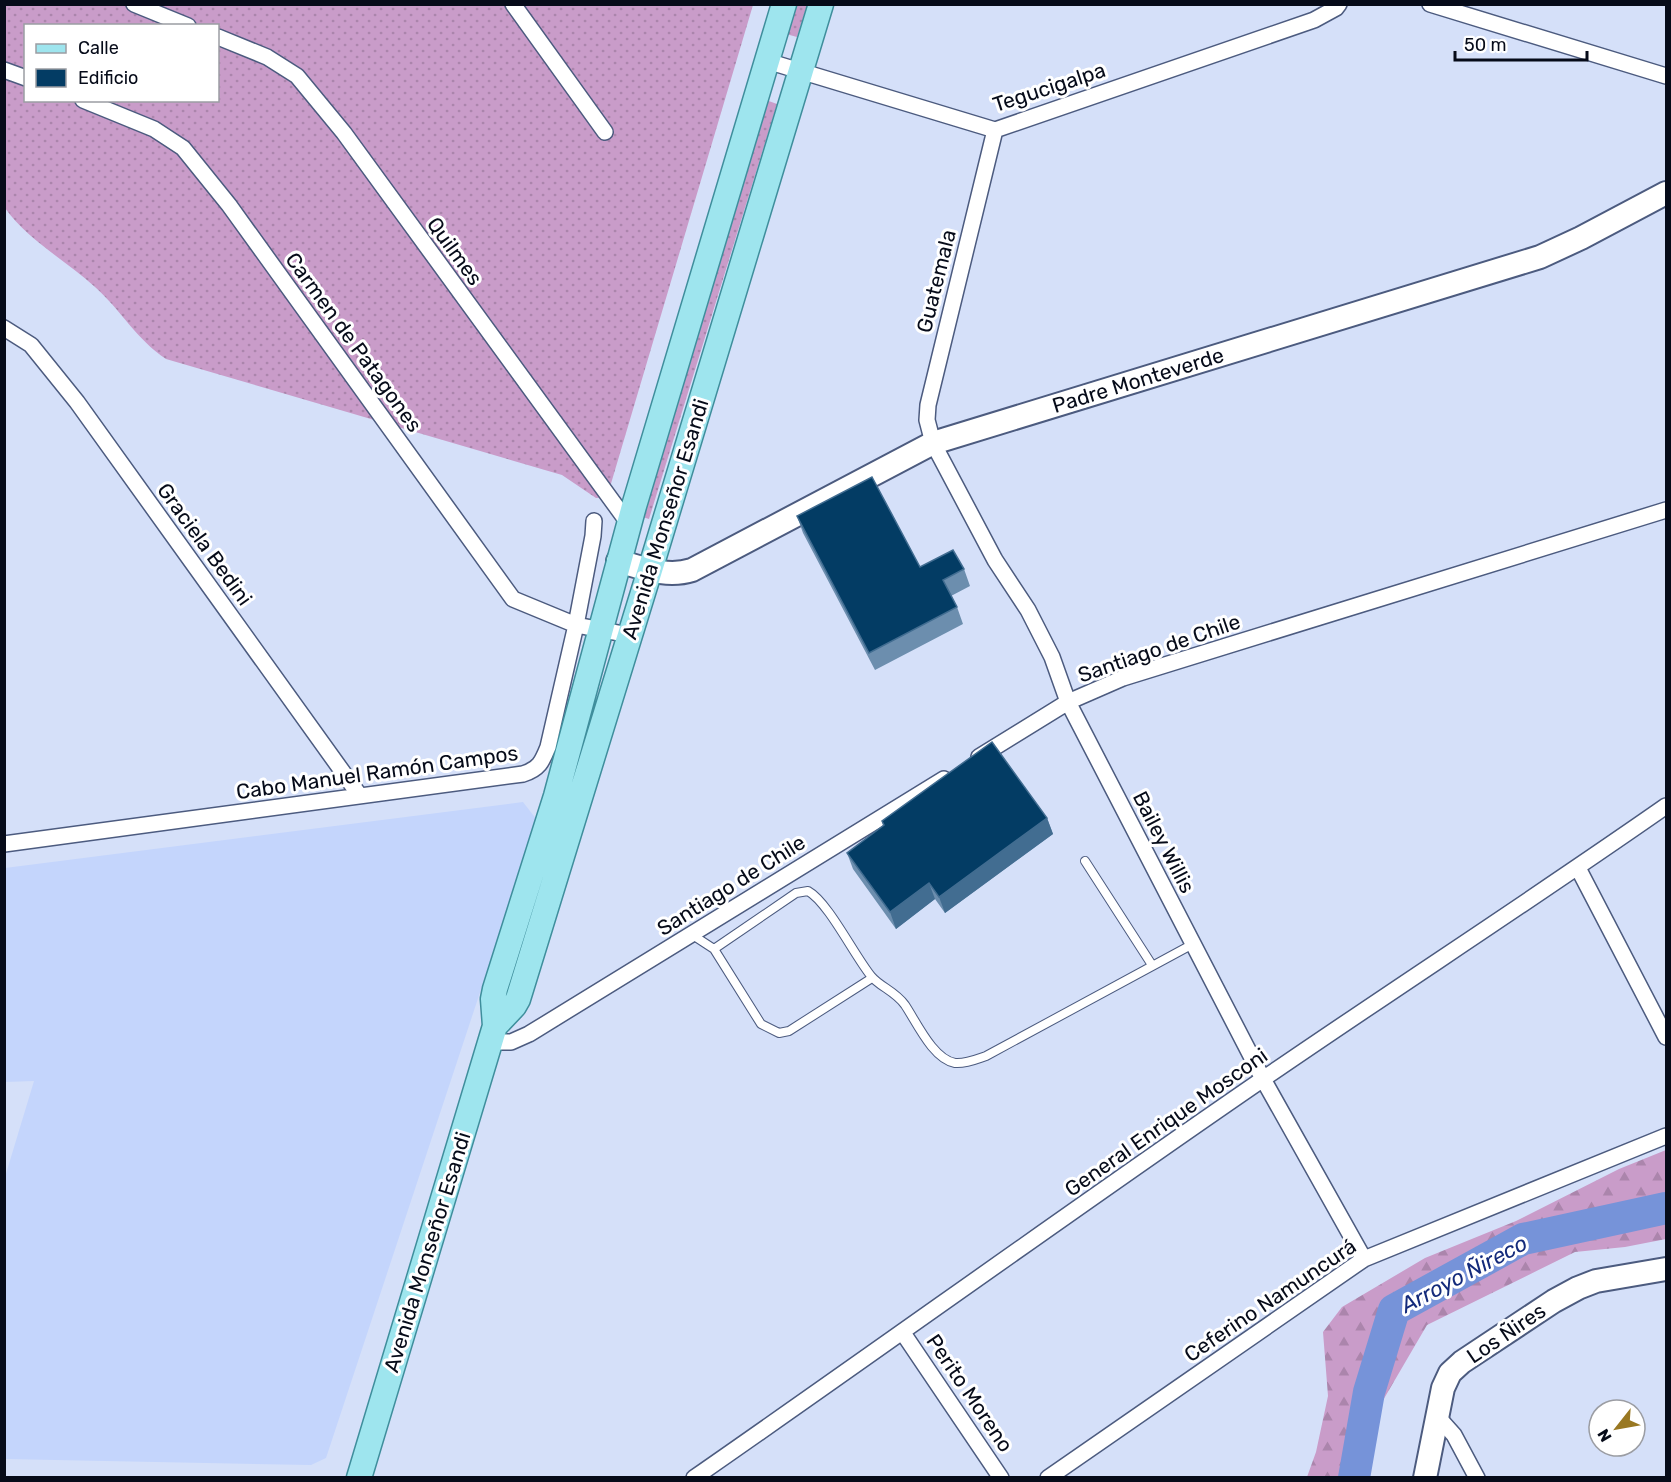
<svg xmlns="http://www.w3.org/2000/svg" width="1671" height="1482" font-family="Rubik,sans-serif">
<defs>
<pattern id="grass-dots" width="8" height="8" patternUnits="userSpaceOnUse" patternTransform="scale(1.5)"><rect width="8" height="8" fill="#c99cc9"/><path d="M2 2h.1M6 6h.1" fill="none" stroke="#ab85ac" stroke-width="1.8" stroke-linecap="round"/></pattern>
<pattern id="forest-firs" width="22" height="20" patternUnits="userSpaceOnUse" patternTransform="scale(1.5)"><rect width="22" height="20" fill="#c99cc9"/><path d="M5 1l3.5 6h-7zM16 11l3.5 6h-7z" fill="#ab85ac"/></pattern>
</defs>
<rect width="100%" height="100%" fill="#d5e0f9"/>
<path fill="#c4d5fc" d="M523,802L537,820L326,1458L311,1465L5,1459V1177L34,1081L5,1082V868Z"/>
<path fill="url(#grass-dots)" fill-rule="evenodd" d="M4,5H753L607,497L596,498L562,475L166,359C137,340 120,309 95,287C65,260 28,240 5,208ZM26,26H218V100H26Z
M795,5H807L797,37L786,34Z
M766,100L777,104L649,519L639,516Z"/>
<path fill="url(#forest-firs)" d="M1666,1150V1239L1625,1247L1575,1252L1427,1325L1382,1402L1355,1477H1307L1316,1452L1328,1396L1323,1332L1342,1307L1425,1258L1516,1221L1619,1169Z"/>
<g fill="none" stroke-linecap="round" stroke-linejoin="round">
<path stroke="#7693d9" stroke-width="32" d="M1354,1478L1369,1392L1394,1310L1523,1239L1666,1208"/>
<defs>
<path id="lane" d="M1085,861L1152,965
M691,934L714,949L761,1024L779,1033L789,1031L872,978
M714,949L796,893L808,891C828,902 854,955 871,976C880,987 895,991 905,1005C917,1023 933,1059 955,1063C966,1064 977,1059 986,1056L1193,944"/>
<path id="street" d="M134,4L188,26
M513,4L605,132
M1430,4L1666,76
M218,37L267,57L297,76L344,133L629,524
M767,61L995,130L1314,20L1336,8L1339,4
M4,70L26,78
M83,100L154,129L183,148L229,205L513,599L576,625L629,635
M995,130L928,405L927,420L933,443L995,560L1028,610L1052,657L1068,702L1263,1079L1364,1259
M4,328L31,345L77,402L360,796
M979,757L1068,702L1123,678L1666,510
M4,844L523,774C539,769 542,762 548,747L576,625L593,536L594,521
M1578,868L1666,1037
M490,1042H511L529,1034L944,779
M903,1333L1001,1478
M1437,1416L1454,1435L1477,1478
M694,1478C884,1346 1072,1210 1263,1079C1397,987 1533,899 1666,806
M1048,1478L1364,1259L1666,1136"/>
<path id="secondary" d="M618,561C643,568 667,578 692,570L933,443L1540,257L1581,238L1666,193
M1425,1478L1443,1388L1450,1373L1462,1362L1554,1301L1578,1288L1596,1281L1666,1269"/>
<path id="primary" d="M495,1026L514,1006L518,999L650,570L821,4
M359,1478L495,1026L493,999L495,989L556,796L634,506L784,4"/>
</defs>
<use href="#lane" stroke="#4c5b7f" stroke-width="10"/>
<use href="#street" stroke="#4c5b7f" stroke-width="18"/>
<use href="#secondary" stroke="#4c5b7f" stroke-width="26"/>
<use href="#primary" stroke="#3f8e9c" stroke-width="27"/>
<use href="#lane" stroke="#fff" stroke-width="8"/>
<use href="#street" stroke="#fff" stroke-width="15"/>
<use href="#secondary" stroke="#fff" stroke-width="22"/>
<use href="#primary" stroke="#9ee5ee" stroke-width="24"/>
</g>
<path fill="#6c8eae" d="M797,516L920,567L964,569L970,586L951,596L957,607L963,624L875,670L803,533Z
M1047,818L1053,834L945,913L935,899L896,929L853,869L847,853L883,826L882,821Z"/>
<path fill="#426d91" d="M1047,818L1053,834L945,913L939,897Z
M929,883L935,899L896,929L890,912Z"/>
<path fill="#033c64" stroke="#426d91" stroke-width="1.5" d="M872,477L920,567L953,550L964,569L943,580L957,607L869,653L797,516Z
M992,742L1047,818L939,897L929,883L890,912L847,853L884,825L882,821Z"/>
<g text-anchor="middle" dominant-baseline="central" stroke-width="6" stroke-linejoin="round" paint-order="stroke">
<g font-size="21" fill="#060b19" stroke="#fff">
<text transform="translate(1049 87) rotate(-18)">Tegucigalpa</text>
<text transform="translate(455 251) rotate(54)">Quilmes</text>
<text transform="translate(936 281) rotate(-76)">Guatemala</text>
<text transform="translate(354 342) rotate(54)">Carmen de Patagones</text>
<text transform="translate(1138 380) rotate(-17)">Padre Monteverde</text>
<text transform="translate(665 519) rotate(-73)">Avenida Monseñor Esandi</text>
<text transform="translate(205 544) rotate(54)">Graciela Bedini</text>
<text transform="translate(1159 648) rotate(-19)">Santiago de Chile</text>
<text transform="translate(377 772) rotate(-8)">Cabo Manuel Ramón Campos</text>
<text transform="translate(1164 842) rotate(63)">Bailey Willis</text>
<text transform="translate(731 885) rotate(-32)">Santiago de Chile</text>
<text transform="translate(1166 1122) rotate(-35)">General Enrique Mosconi</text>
<text transform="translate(427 1252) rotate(-73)">Avenida Monseñor Esandi</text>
<text transform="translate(1270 1300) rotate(-34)">Ceferino Namuncurá</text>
<text transform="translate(1506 1333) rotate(-34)">Los Ñires</text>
<text transform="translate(970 1393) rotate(56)">Perito Moreno</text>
</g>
<g font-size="22" font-style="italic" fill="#142b7b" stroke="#fff">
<text transform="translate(1464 1274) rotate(-28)">Arroyo Ñireco</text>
</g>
</g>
<rect width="1671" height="1482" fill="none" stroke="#060b19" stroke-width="12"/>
<rect x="24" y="24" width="195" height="78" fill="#ffffff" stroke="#9b9da3" stroke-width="1.5"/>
<rect x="36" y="44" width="30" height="9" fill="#9ee5ee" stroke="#9b9da3" stroke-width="1.5"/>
<text x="78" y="54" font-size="18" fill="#060b19">Calle</text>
<rect x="36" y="69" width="30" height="18" fill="#033c64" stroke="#9b9da3" stroke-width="1.5"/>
<text x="78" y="84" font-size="18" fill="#060b19">Edificio</text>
<g transform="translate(1617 1428) rotate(239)"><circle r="28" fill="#ffffff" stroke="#9b9da3" stroke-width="1.5"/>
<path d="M0-4.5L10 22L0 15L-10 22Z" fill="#997822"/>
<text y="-9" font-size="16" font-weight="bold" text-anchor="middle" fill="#060b19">N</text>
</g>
<path d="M1455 51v9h132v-9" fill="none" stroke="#060b19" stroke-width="3"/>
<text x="1464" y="51" font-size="18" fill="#060b19" stroke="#ffffff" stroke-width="4.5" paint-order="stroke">50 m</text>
</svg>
